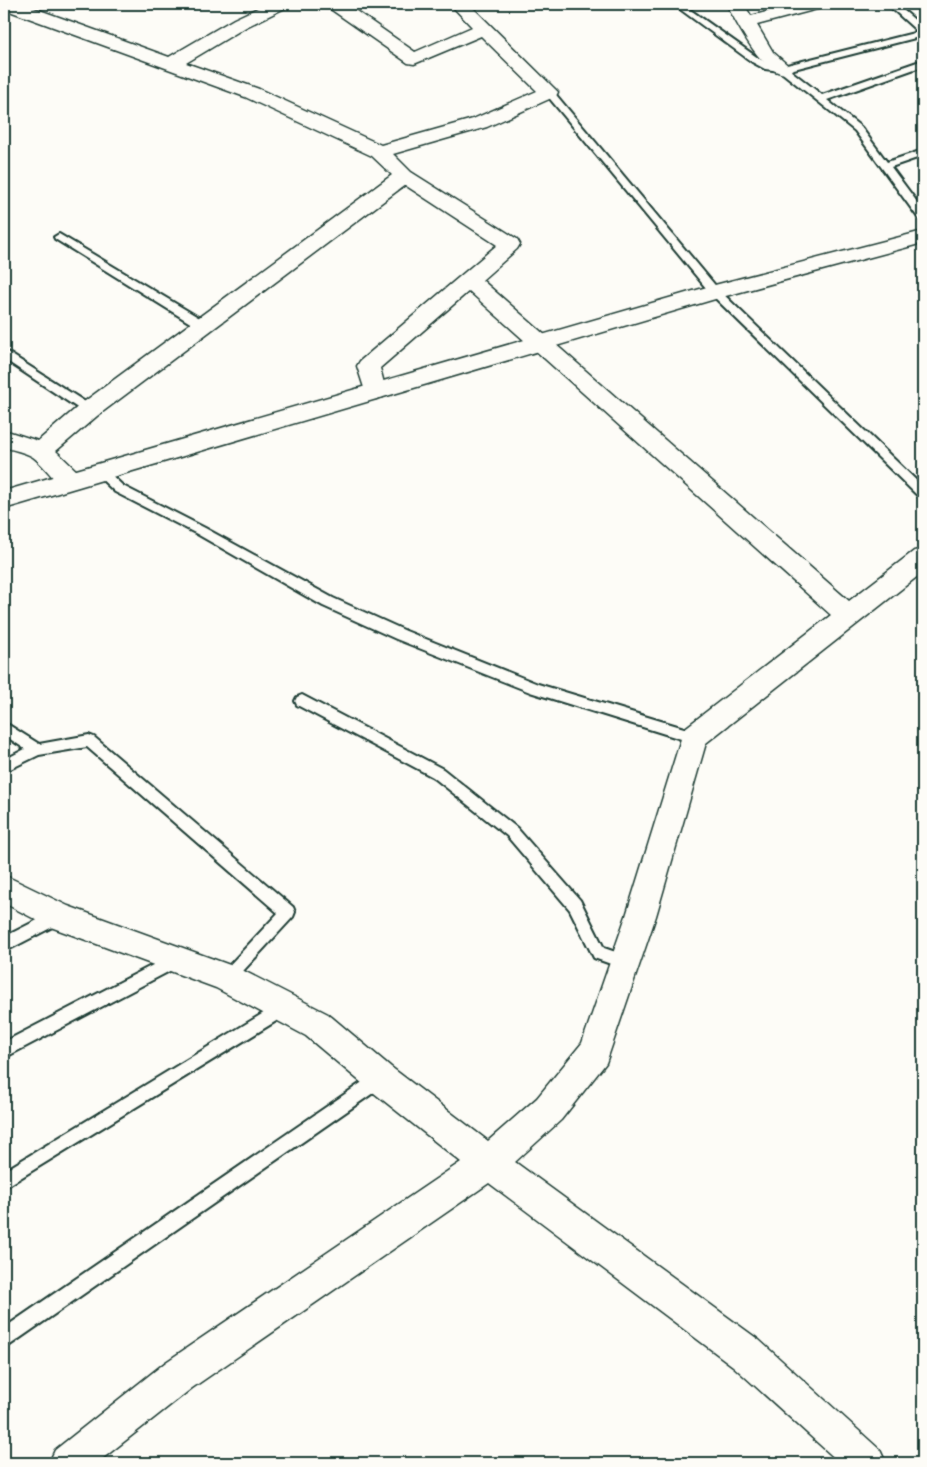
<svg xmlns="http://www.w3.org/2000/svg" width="927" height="1467" font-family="Pangolin,sans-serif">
<rect width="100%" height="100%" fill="#fdfcf7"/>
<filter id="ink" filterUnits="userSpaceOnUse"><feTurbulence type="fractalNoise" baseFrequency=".02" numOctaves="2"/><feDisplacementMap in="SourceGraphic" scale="10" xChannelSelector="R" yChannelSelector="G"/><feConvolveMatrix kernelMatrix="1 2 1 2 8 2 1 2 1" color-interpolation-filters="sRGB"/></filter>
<g filter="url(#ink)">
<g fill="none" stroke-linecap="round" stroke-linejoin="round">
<defs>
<path id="service" d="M673,4H682L758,58L770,65L783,66L918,32L887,4H896L923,27V36L790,70L822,95L923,60V66L827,100L861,127L887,162L923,150V156L891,167L923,210V220L919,219L855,131L780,71L765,69L752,62Z
M549,89L552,90L719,290L923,487V498L919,497L711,294L546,94L544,92Z
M59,234L208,323L209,326L204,330L200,329L55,239L54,237Z
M4,350L93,407L95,410L93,413H85L4,359Z
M100,467L104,468L123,486L205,528L333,598L406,631L538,684L694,731L699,733L701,737L699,741L694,743L530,692L396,639L323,606L197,534L115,492L96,474L94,471L96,468Z
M302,695L443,769L517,828L580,900L604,948L630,957L633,962L630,967L625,969L594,958L570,910L507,836L433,777L297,705L295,701L297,697Z
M4,722L39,744L89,735L94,737L293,907L295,912L293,917L232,983L227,985L222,983L219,978L222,973L278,913L87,747L39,755L4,772V760L25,749L4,735Z
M59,909L64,911L66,916L64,921L4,952V937Z
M178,952L183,954L186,959L183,964L4,1058V1042Z
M285,1000L291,1002L293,1007L291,1012L4,1188V1171Z
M380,1070L386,1072L388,1078L386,1084L10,1345L4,1348V1328Z"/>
<path id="minor" d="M4,4H23L169,57L234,19L266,4H288L285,8L246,27L186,63L259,89L381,145L473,119L537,91L481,36L414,64L408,63L329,8L326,4H346L415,52L472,27L450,4H469L558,92L556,96L487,127L393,154L411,172L517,239L520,244L517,249L482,280L849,601L914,551L923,549V572L706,743L656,916L606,1063L561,1120L515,1162L759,1340L880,1450L886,1463H840L733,1366L489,1183L192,1388L97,1463H49L55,1450L166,1362L461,1162L369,1089L306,1036L216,988L48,926L4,903V875L68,906L238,968L328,1014L391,1067L488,1141L537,1098L582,1043L626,916L684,729L831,615L469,291L380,368L386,391L383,397L375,399L367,397L357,366L360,361L497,245L405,185L97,416L56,451L80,474L83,480L80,486C57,493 49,468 33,457C25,452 13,450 4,447V430L38,441L81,404L392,175L372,156L245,97L4,9Z
M726,4H744L751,16L796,4H824L821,8L757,25L773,52L792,69L790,73C763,80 738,23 726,4Z"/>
<path id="tertiary" d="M923,231V243L722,297L4,509V491L707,287Z"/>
</defs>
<use href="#service" stroke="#1f3d34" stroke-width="4"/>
<use href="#minor" stroke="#1f3d34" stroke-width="3"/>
<use href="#tertiary" stroke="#1f3d34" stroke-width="3"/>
<use href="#service" fill="#fdfcf7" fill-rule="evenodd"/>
<use href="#minor" fill="#fdfcf7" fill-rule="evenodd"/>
<use href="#tertiary" fill="#fdfcf7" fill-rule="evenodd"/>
</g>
</g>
<rect width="927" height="1467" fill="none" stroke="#fdfcf7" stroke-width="20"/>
<rect x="10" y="10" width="907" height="1447" fill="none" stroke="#1f3d34" stroke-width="2" filter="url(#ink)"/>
</svg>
